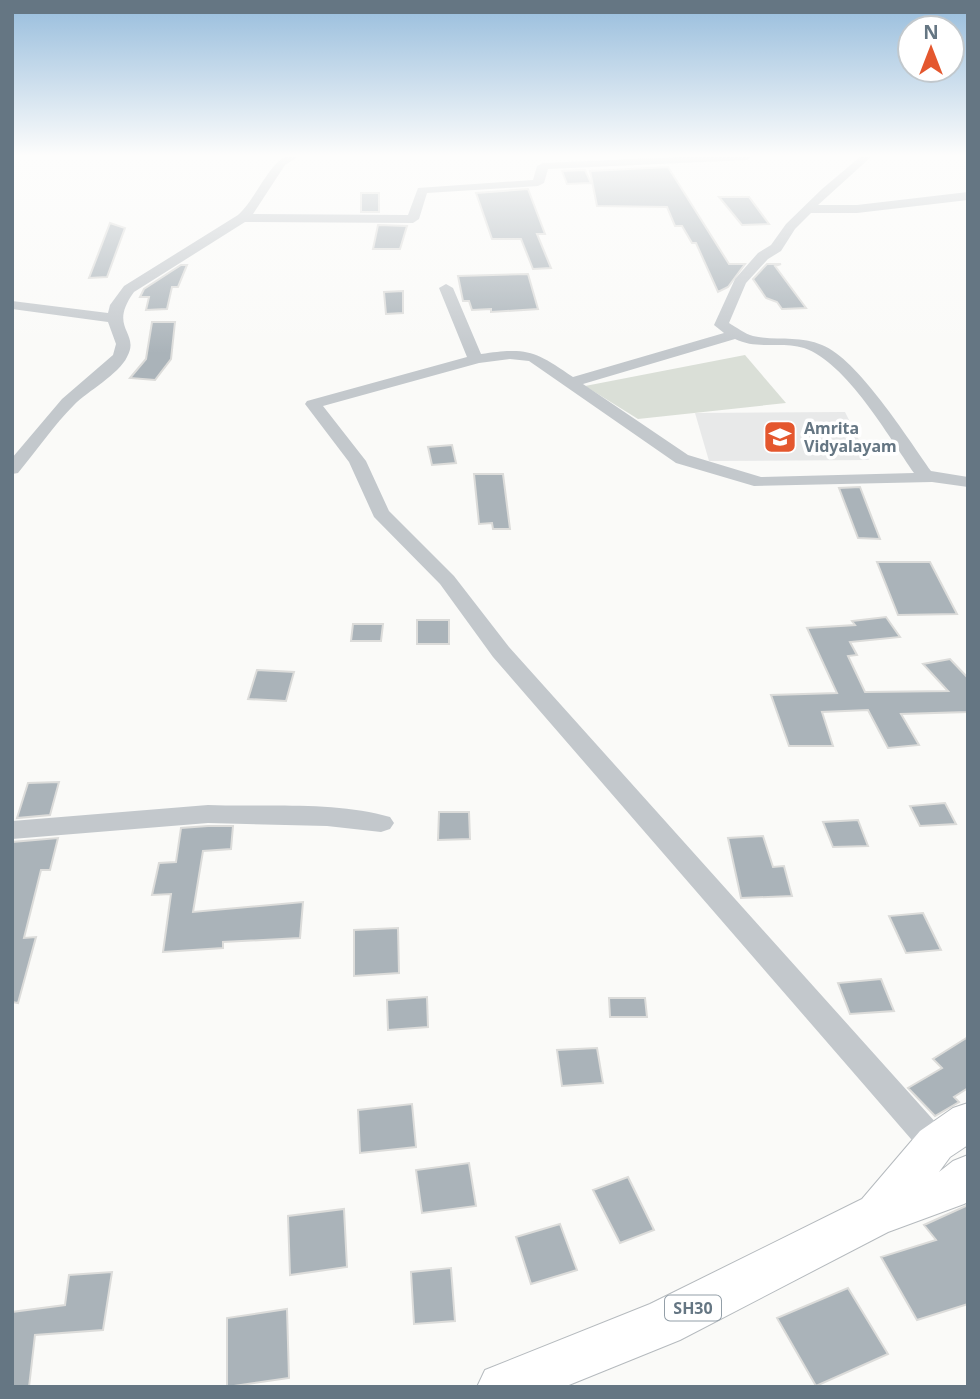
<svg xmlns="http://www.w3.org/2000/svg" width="980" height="1399" font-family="'Noto Sans',sans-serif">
<rect width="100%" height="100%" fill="#fafaf8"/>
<path fill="#e8e9e9" d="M845,412L869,460L709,461L695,413Z"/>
<path fill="#dadfd7" d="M745,355L786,403L638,419L585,386Z"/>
<path fill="#aab3b9" stroke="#dcdcda" stroke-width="2" d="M668,167L729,264H745L728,287L718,292L696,243H692L682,226H675L667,207L597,206L590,171Z
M585,170L591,183L567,184L562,171Z
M528,189L545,234H537L551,268L533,269L521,239H492L476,193Z
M361,193H379V212H361Z
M719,197H749L769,224L742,225Z
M110,223L125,228L107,277L89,278Z
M378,225L407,226L400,249H373Z
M767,264H781L775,266L806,308L782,309L777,302L766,298L753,279Z
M181,265H187L178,287H172L167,309L146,310L149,297H140L144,289Z
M528,274L538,309L491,312V309L472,310L469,301H463L458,276Z
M403,291V313L386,314L384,292Z
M152,322H175L171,359L155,380L130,378L146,359Z
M452,445L456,463L432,465L428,447Z
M474,474H503L510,529H493L492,523L479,524Z
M860,487L880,539L858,538L839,488Z
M877,562H930L957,614L898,615Z
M886,617L900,637L850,642L857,655L848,656L865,692L948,691L923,664L950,659L968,678V712L901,714L919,745L888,748L868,710L822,712L833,746H789L771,695L837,693L807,628L855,625L852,621Z
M417,620H449V644H417Z
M353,624H383L381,641H351Z
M257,670L294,672L286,701L248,699Z
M59,782L50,815L17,818L28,783Z
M945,803L956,824L920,826L910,806Z
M439,812H469L470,839L438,840Z
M858,820L868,846L833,847L823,822Z
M208,826H233L231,849L203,851L193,912L303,902L300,938L223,942V948L163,952L171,894L152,895L159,863L176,862L181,828Z
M763,836L773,867L784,866L792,896L741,898L728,838Z
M58,838L50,870H41L24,938L36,937L18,1003L12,1002V842Z
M923,913L941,950L906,953L889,916Z
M398,928L399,973L354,976V930Z
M881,979L894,1011L850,1014L838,983Z
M427,997L428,1027L388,1030L387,1000Z
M609,998H645L647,1017H610Z
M968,1037V1088L954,1097L959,1102L935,1116L908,1088L942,1068L933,1059Z
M597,1048L603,1083L562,1086L557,1050Z
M412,1104L416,1147L360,1153L358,1110Z
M469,1163L476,1206L422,1213L416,1170Z
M628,1177L654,1230L620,1243L593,1190Z
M968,1205V1304L917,1320L881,1257L936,1240L924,1225Z
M344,1209L347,1267L290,1275L288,1216Z
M560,1224L577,1270L531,1284L516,1237Z
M451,1268L455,1321L414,1324L411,1272Z
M112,1272L103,1330L35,1335L29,1387H12V1312L65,1305L69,1275Z
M848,1288L888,1354L816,1386L777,1318Z
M287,1309L289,1378L227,1387V1318Z"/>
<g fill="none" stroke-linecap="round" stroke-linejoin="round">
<defs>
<path id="major" d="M968,1103V1145L950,1157L939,1172L953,1161L968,1155V1202L964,1204L888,1232L680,1340L564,1387H477L485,1370L650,1304L862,1199L920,1131L953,1108Z"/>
</defs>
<use href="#major" stroke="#b5babe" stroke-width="2"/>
<path fill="#c3c8cc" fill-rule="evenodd" d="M285,157H298L285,165L253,214L408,215L418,188L533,180L537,166L543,163L679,157H752L747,160L548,169L544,183L538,186L427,193L419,219L413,223L245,222L134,292C107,329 141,332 127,357C119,374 88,391 74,405C54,425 37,450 18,473L12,474V458L62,399L113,355L116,344L108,322L12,309V301L108,313L110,305L124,286L238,215C255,200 268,165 285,157Z
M860,157H871L818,205H857L968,192V200L857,213H811L795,229L781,251L768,259L746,283L729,323C736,327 745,334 753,336C777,341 799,335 822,345C857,358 909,440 931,471L968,477V487L932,482L754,486L676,463L529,361L510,359L479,363L323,406L366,461L389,511L454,576L509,647L946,1134L951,1144L946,1154L935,1159L924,1154L493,657L440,584L374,517L349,462L305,404L307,401L467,357L439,288L446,284L453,288L481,354C528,347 535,351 573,377L724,333L714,325L735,279L758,253L771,245L786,224L822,189ZM735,339C757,350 782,341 804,348C846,362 889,437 914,473L761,477L688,455L583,384Z
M208,805C265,807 336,801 390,817L394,823L390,829L381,832L327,826L208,823L12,839V821Z"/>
<use href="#major" fill="#fff" fill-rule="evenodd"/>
</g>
<linearGradient id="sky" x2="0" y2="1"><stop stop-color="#96bcdc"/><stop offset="0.44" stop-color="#fdfdfc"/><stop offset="1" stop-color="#fdfdfc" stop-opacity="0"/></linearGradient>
<rect width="980" height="353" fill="url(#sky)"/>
<defs>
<symbol id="school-square" viewBox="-11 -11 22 22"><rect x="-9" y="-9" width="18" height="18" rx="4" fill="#e4572e" stroke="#fff"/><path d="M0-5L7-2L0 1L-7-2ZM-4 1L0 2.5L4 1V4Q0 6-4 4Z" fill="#fff"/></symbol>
</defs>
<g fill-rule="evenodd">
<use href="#school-square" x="761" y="418" width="38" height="38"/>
</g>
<g text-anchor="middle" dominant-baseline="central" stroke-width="7" stroke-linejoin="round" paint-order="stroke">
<g font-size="16" font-weight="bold" fill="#657683" stroke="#fff" text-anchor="start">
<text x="804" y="428">Amrita<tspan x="804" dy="18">Vidyalayam</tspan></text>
</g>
<rect fill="#fff" stroke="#939fa8" stroke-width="2" x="665" y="1295.5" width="56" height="25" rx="5"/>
<g font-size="16" font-weight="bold" fill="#657683">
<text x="693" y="1308">SH30</text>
</g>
</g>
<rect width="980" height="1399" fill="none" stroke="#657683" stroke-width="28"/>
<g transform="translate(931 49)"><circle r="33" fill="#ffffff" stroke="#c1c8cd" stroke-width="2"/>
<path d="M0-5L12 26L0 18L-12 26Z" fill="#e4572e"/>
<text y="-10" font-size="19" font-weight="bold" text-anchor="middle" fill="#657683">N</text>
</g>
</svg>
